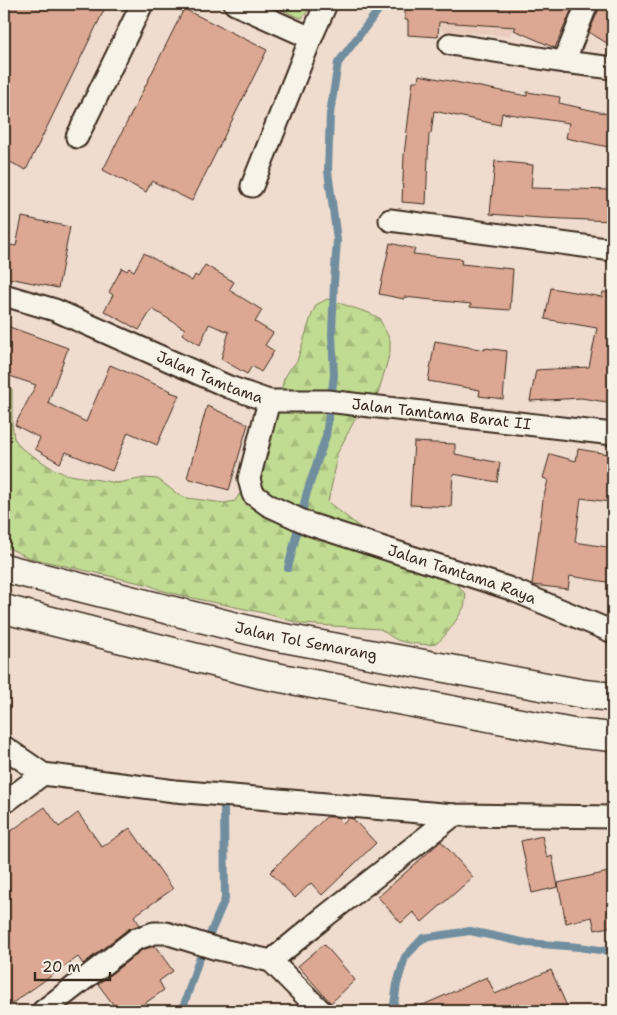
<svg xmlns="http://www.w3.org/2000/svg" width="617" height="1015" font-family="'Shantell Sans',sans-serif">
<defs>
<pattern id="forest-firs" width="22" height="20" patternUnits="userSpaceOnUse" patternTransform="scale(1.25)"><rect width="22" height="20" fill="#c0db92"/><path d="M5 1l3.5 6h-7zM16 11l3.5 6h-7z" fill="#a6bc7d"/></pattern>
<pattern id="park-tufts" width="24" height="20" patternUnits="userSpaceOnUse" patternTransform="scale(1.25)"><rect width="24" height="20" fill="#c0db92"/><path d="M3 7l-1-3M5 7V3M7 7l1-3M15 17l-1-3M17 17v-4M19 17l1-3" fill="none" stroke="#a6bc7d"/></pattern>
</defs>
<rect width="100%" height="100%" fill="#efdcce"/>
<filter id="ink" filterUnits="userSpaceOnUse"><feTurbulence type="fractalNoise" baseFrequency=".02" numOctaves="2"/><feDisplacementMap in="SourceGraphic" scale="10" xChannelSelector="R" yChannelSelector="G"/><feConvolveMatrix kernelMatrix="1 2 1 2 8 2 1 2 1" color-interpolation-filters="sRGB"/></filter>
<g filter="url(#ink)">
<path fill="#eaccbc" d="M416,4H514L513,28L509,36L441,31V16L419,15Z"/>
<path fill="url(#forest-firs)" stroke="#7e8258" d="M327,299L369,313L379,318L390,340V351L387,363L377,397L365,400L337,454L336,465L328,502L361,528L372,533L427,568L452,578L466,595C465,599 465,603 464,607C460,615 444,640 435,644C429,646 407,643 400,641C393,639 387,633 380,629L302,624L264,613L183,596L160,590L149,585L30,558L4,546V386L12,389V424L14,438L21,448L53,469L65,474L76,476L117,483L145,478L158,479L176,493L187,498L224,503L235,501L264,456L284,379L290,369L297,361L312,314L316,305Z"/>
<path fill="url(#park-tufts)" stroke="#7e8258" d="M270,4H310L308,11L302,18L295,16Z"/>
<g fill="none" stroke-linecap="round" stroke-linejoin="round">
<path stroke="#718e9f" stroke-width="8" d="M288,568L307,492L326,436L334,375L332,334L334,283L337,240L328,171L330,114L338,63L383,4
M182,1011L198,962L225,899L224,808
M393,1011L397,984L405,957L423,938L470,931L527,943L579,947L613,952"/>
</g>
<path fill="#dda893" stroke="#3b2a1e" d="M4,4H107L26,170L4,159Z
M405,4H574L555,48L514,30L516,27L439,22L438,37L408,35V20H405Z
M599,4H613V47L589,32L599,9Z
M184,9L267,50L192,201L152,181L146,192L103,170Z
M419,75L527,96V92L560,97L559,103L613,115V148L566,138L569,123L502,113L500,125L434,111L431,134L429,133L426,204L402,202L404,155L413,81H418Z
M495,161L533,165L531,188L613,190V221L541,218L490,214Z
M22,217L70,227L58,288L4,277V244L16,246Z
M390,243L415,249L413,254L462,259L461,264L513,269L510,310L470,307L471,304L404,297V299L379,294Z
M144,253L192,281L195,275L198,277L205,265L234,282L229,290L262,310L255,322L273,333L265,345L274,351L261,372L252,366L247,374L221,359L229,332L209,324L200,345L182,334L185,329L152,309L139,330L104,311L113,295L109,292L122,268L127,271L129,268L134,271Z
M551,288L602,297L603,292L613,293V403L581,398L530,401L536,370L589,367L597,328L545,319Z
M4,325L68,348L48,403L86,422L110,365L171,391L170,392L179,395L157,445L128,432L112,471L66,452L60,463L35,449L40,438L15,425L36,385L4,374Z
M435,341L485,350V348L507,351L503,399L479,396L480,390L428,381Z
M207,406L248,424L229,490L187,478Z
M414,442L455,444V454L500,463L497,482L453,474L451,507L410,505Z
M578,449L613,455V485L610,502L581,498L575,542L613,548V583L570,576L568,589L532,585L543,500L548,480L543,478L550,454L576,461Z
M45,807L59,827L78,813L102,847L130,828L173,889L134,916L140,925L128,929L83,964L78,957L4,1009V836Z
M326,817H337L343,823L348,818L353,819L376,843L322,895L311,883L295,898L270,872Z
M542,836L547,858L552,856L558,887L532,893L521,841Z
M441,841L473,877L422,922L413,912L401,923L378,897Z
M613,871V926L595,930L592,917L566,923L558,883Z
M324,944L355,980L331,1003L298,966Z
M155,946L173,971L159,981L164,990L134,1011H118L98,984L142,950Z
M551,970L569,1011H409L487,977L495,994Z"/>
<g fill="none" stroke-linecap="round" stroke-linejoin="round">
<defs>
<g id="minor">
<path d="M235,4L311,38"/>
<path d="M450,44L564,62L613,68"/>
<path d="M564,62L587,4"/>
<path d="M77,137L142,4"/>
<path d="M252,186L311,38L326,4"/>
<path d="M390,220L613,250"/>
<path id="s1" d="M4,295L55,310L229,387L269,401H327L613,434"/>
<path id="s2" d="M269,401L249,479L253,494L268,505L309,524L508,588L613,632"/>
<path d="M4,747L43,774L175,791L454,815L613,817"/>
<path d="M4,803L43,774"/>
<path d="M271,961L321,1011"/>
<path d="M43,1011L136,939L154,933H166L214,948L271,961L323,918L454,815"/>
</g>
<g id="motorway">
<path id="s3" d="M4,568L268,635L584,694L613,697"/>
<path d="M4,609L260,674L573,733L613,737"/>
</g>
</defs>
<use href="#minor" stroke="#3b2a1e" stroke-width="25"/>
<use href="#motorway" stroke="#3b2a1e" stroke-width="31"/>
<use href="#minor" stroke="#f7f3e8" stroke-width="21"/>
<use href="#motorway" stroke="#f7f3e8" stroke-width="28"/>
</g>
</g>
<g text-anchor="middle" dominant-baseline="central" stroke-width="5" stroke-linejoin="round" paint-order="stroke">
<g font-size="15" fill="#3b2a1e" stroke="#f7f3e8">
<text stroke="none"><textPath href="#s1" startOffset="222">Jalan Tamtama</textPath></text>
<text stroke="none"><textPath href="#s1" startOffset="459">Jalan Tamtama Barat II</textPath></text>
<text stroke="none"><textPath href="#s2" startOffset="321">Jalan Tamtama Raya</textPath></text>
<text stroke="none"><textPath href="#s3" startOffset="311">Jalan Tol Semarang</textPath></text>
</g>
</g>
<rect width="617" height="1015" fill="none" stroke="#f7f3e8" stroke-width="20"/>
<rect x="10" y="10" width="597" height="995" fill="none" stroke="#3b2a1e" stroke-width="2" filter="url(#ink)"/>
<path d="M35 972v8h75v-8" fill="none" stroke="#3b2a1e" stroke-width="2.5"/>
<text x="42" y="972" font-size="15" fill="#3b2a1e" stroke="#f7f3e8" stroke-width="4" paint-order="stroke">20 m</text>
</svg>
